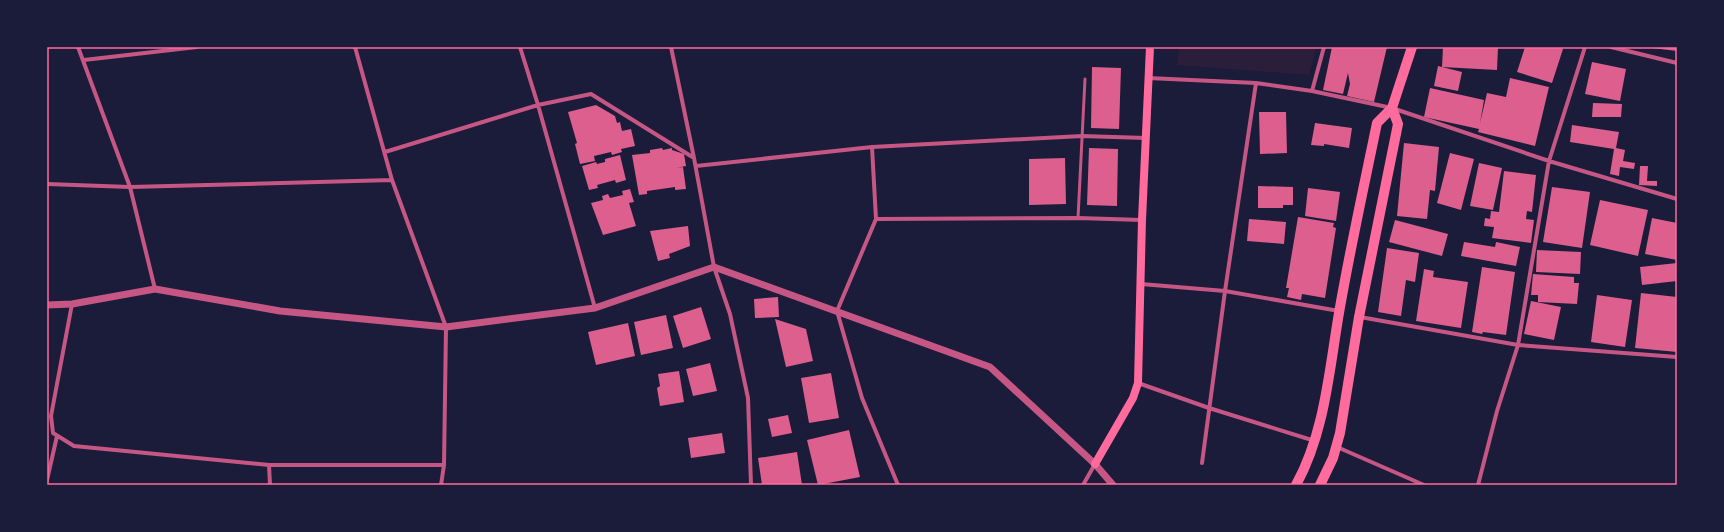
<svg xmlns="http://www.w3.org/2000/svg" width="1724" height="532" font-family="Ubuntu,sans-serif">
<rect width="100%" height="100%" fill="#1b1b3a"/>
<path fill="#2a1e3b" d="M1179,47H1317L1309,75L1177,65Z"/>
<path fill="#dd5f8e" d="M1332,47H1387L1374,102L1347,96L1350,84L1348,73L1343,94L1323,90Z
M1443,47H1498L1497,70L1442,67Z
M1525,47H1558L1563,49L1552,83L1517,72Z
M1652,47H1677V51L1652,48Z
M1592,62L1626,69L1620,101L1585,94Z
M1438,66L1462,72L1458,91L1434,86Z
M1092,67L1121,68L1119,129L1091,128Z
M1510,78L1549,87L1535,146L1478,132L1479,129L1424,117L1430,88L1484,100L1480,123L1487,93L1506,97Z
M1593,103L1622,104L1621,117H1592Z
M596,105L615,116L617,123L620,122L622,131L631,129L635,146L621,149L622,152L612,155L611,152L594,156L595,161L580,164L575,144L577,143L568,112Z
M1259,112H1286L1287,153L1260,154Z
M1315,123L1352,128L1349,148L1324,144V146L1311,145Z
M1572,125L1619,132L1616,148L1625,150L1623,161L1635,163L1634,169L1620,167L1619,176L1610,174L1614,149L1570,142Z
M1404,143L1439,147L1435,191L1430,190L1427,219L1397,216Z
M662,148L663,150L672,148V150L684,154L686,166L676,168L683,167L686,189L675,190V187L647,191V194L639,195L632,155L650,153V150Z
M1089,148L1118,149L1117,206L1087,205Z
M1450,153L1474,159L1461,210L1437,203Z
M620,155L626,180L616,183L615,180L597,185L598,188L589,190L582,166L596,162L597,164L605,162V159Z
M1065,158L1066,204L1029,205V159Z
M1479,163L1502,168L1493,210L1470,206Z
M1640,166H1648L1647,181H1657V186L1639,185Z
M1504,171L1536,175L1532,212L1527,211L1526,219L1534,220L1531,243L1492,238L1494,227L1484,226L1485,218L1490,219L1491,211L1499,212Z
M1258,186L1293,187V205H1283V208H1258Z
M1552,187L1590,192L1582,248L1543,242Z
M1308,188L1340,192L1336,221L1305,216Z
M630,189L634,202L629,203L636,226L603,235L591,203L603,200L602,196L608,194L610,198L623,195L622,191Z
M1600,200L1648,210L1638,256L1590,245Z
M1298,217L1334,223L1333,227L1336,228L1325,298L1302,294L1301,300L1287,297L1289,288H1286Z
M1652,218L1677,223V260L1645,254Z
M1249,219L1286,222L1284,244L1247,241Z
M1395,220L1448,234L1442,256L1389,242Z
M688,226L690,246L669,254L670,258L658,261L650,231Z
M1464,242L1495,247L1496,242L1520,247L1516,266L1461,256Z
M1387,248L1419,253L1415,282L1406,280L1401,316L1378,312Z
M1537,250L1581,252L1580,274L1536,272Z
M1677,263V281L1642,285L1640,267Z
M1482,267L1515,272L1506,335L1483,332L1482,334L1472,332Z
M1424,269L1434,271L1433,277L1468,282L1461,328L1416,321Z
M1533,274L1574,277V283H1579L1577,304L1538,302V295H1531Z
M1641,293L1677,297V352L1635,348Z
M1597,295L1632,300L1625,347L1591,342Z
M778,297L779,317L755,318L754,299Z
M1531,301L1561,307L1554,340L1524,334Z
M701,307L711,339L683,348L673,316Z
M666,315L673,348L641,355L634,322Z
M775,319L806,329L813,361L786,367Z
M628,323L635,356L596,365L588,332Z
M710,363L717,391L693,396L686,369Z
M679,371L684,402L660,406L657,388L660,386L658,374Z
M831,373L839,418L809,423L801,378Z
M788,415L792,433L772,437L768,419Z
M849,430L860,477L818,485L807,440Z
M722,433L725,453L691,458L688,438Z
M797,452L802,485H762L758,458Z"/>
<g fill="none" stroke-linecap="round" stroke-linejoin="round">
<path stroke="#c65784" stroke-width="3" d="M1078,218L1085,79"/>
<path stroke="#c65784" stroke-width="4" d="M78,47L130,187L155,289
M355,47L392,180L446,327L444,465L441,485
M520,47L538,105L595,308
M671,47L694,158L714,267L730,314L748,398L751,485
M1611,47L1677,63
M84,60L197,47
M1148,78L1256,83L1312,91L1392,108L1549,161L1677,199
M1312,91L1324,47
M872,147L876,219L837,311L862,398L898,485
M385,152L538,105L591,94L694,158
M696,166L872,147L1082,136L1146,138
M47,184L130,187L392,180
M876,219L1078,218L1142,220
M1141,284L1225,291L1339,311
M72,304L51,416L53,433L74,446L269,465H444
M1360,317L1518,345L1677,357
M1138,383L1209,408L1315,441
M1337,447L1424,485
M1202,463L1225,291L1256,83
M269,465L270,485
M47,480L57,436
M1083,485L1095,464
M1478,485L1497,411L1518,345L1549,161L1585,47"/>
<path stroke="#c65784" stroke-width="7" d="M47,305L72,304L155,289L280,311L446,327L595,308L714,267L990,367L1095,464L1113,485"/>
<path stroke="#ff6b9d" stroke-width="8" d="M1095,464L1133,398L1138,383L1142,220L1150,47"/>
<path stroke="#ff6b9d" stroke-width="10" d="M1296,485C1325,432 1329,371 1339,313C1350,249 1364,186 1377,123L1392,108L1412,47
M1320,485L1333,458L1340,433L1359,317L1398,124L1392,108"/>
</g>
<rect width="1724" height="532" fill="none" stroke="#1b1b3a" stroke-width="96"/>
<rect x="48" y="48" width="1628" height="436" fill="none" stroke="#ff6b9d" stroke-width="1.5"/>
</svg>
